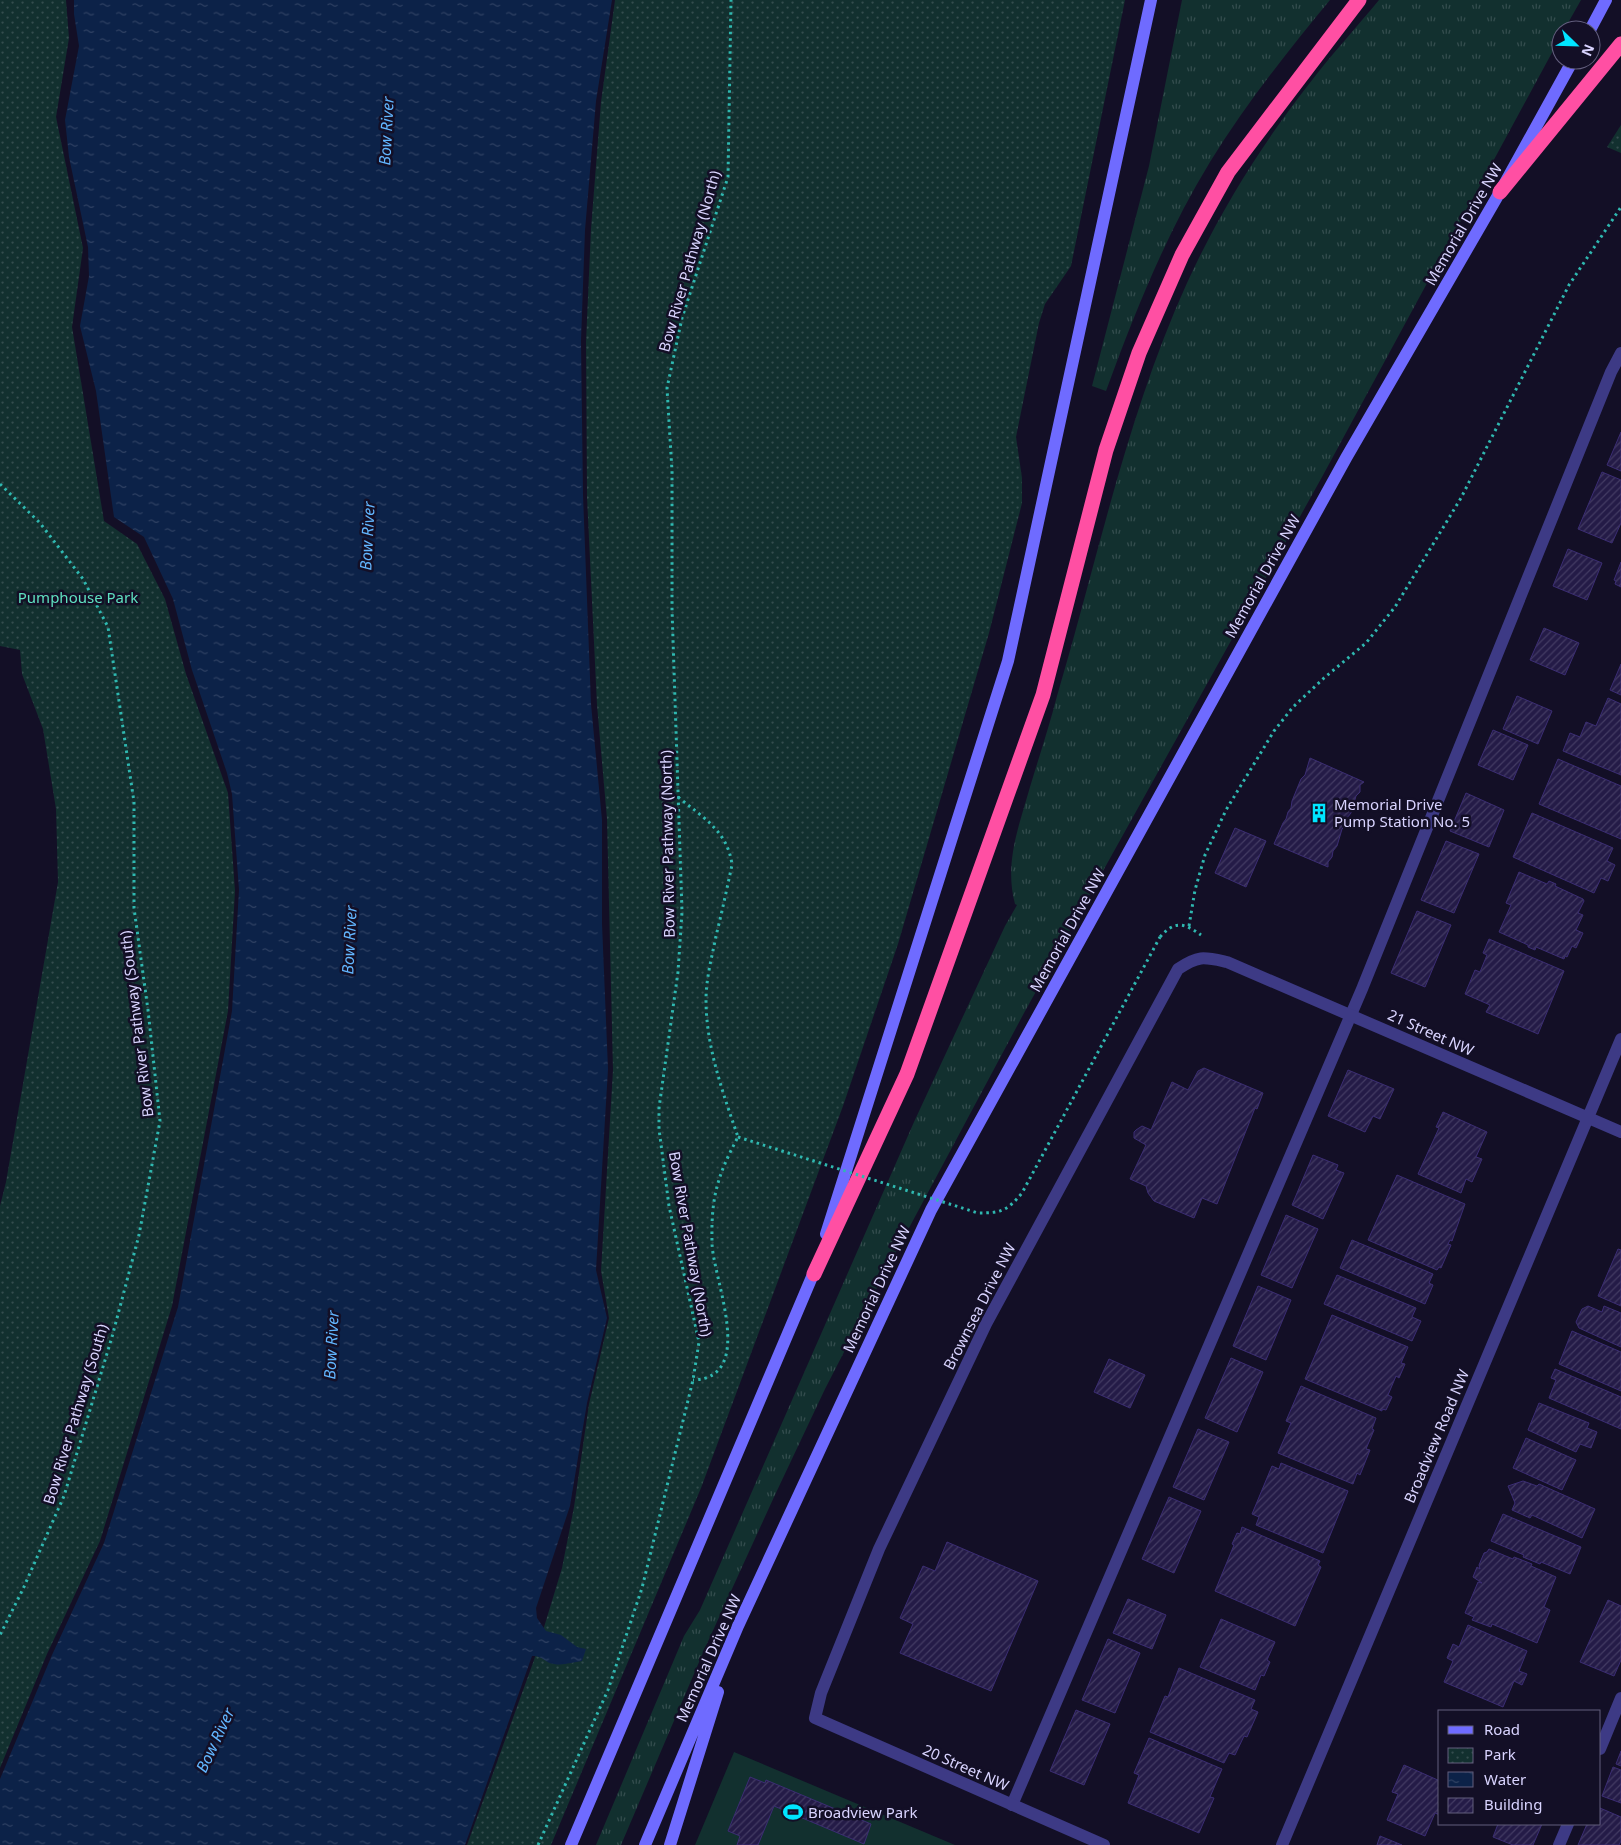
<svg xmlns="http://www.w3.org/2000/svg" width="1621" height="1845" font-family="'Noto Sans',sans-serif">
<defs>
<pattern id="grass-tufts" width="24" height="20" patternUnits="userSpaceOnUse" patternTransform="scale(1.25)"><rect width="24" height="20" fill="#12302f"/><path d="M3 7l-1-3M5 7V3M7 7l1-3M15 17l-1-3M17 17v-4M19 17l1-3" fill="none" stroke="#344d4e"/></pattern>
<pattern id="park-dots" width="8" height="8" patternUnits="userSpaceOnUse" patternTransform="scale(1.25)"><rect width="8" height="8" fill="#12302f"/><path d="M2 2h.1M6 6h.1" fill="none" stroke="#344d4e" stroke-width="1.8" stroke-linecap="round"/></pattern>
<pattern id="water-ripples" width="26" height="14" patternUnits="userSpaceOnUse" patternTransform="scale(1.25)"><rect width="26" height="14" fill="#0c2248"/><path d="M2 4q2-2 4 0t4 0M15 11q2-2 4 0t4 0" fill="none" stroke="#2f4163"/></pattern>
<pattern id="building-hatch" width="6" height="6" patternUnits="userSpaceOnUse" patternTransform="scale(1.25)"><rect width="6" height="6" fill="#241b47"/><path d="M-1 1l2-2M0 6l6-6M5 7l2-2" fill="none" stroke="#433b63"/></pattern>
</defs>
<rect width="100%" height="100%" fill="#130f26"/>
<path fill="url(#grass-tufts)" d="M1182,0H1330C1287,52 1245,105 1210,162C1166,234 1135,312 1106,391L1092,386L1149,166Z
M1379,0H1581L1564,30H1561V36L1322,477L1024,1013L879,1284L825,1389L774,1497L705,1648L621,1845H596L684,1636L700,1610L914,1122L1005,926L1017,905L1015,904C1004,863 1019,826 1030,787C1039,757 1049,727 1057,696C1098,558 1127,415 1187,283C1219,213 1261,145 1309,84C1331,55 1356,28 1379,0Z"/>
<path fill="url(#park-dots)" d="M0,0H66L69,38L56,117L83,248L72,327L104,521L137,544L165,599L186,674L228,793L235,891L228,1011L172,1306L100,1541L47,1654L0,1768V1206L6,1182L58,882L56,809L43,729L22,674L20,650L0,646Z
M615,0H1125L1071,266L1045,304L1039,323L1016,437L1022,478V503L989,633L898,944L843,1106L701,1488L551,1845H467L534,1660L562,1568L574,1507L589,1404L609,1318L601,1271L613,1070L607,819L597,705L587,497L586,342L591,229L601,102Z
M1621,125V153L1607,147Z"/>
<path fill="#12302f" d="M734,1752L955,1845H695Z"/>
<path fill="url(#water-ripples)" d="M74,0H612L596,101L585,230L581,341L583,495L591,704L602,820V924L608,1069L596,1270L607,1318L587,1403L570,1506L536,1608L537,1618L546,1631L561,1635L577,1647L586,1649L582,1661C573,1662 563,1666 554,1664C545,1663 542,1655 532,1656L465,1845H0V1779L52,1655L104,1543L178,1307L232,1011L239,890L232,794L227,773L192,670L173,599L144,537L114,517L96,391L80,326L89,276L88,247L69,157L65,120L79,46L74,14Z"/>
<path fill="url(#building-hatch)" stroke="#3b2d73" d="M1621,432V471L1607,465Z
M1602,472L1621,480V523L1612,543L1578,529Z
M1568,549L1602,563L1587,600L1553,586Z
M1621,562V587L1615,584L1616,581L1614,580Z
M1544,628L1579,643L1565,675L1530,660Z
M1621,664V695L1610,690Z
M1517,696L1552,711L1538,744L1503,729Z
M1608,698L1621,704V775L1563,751L1570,733L1580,737L1586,722L1596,726Z
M1493,730L1528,745L1513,780L1478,765Z
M1310,758L1364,782L1360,785V792L1356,796L1351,813L1347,818L1346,825L1342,829L1337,846L1333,851L1332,857L1328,862V867L1274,844L1283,823L1286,819L1288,812L1291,808L1292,801L1301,779L1305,775Z
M1558,759L1621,786V839L1539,804Z
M1466,793L1504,810L1489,847L1450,831Z
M1532,813L1613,848L1607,861L1615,865L1608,881L1601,878L1594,893L1513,857Z
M1235,828L1266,841L1246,887L1215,873Z
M1446,841L1479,854L1454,913L1421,900Z
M1519,872L1547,884L1549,881L1556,884L1555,886L1583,899L1584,901L1578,913L1583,915L1576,930L1583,933L1576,948L1572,946L1567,957L1565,956L1564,959L1536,947L1535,950L1528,947V945L1499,932L1511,905L1506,903Z
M1417,911L1451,925L1425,987L1391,973Z
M1489,939L1564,971L1538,1034L1486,1012L1490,1005L1465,994L1475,970L1480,972L1487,955L1483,953Z
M1204,1068L1263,1093L1257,1109L1255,1108L1217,1204L1202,1198L1194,1218L1154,1201L1148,1193L1146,1186L1130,1179L1146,1145L1134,1138V1132L1136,1130L1142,1126L1151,1130L1172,1082L1188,1090L1198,1071Z
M1348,1070L1394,1089L1380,1119L1373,1116L1365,1132L1328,1116Z
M1443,1112L1487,1132L1476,1157L1482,1159L1472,1182L1466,1179L1461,1193L1418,1174L1439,1128L1436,1127Z
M1313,1155L1338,1165L1336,1170L1344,1173L1323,1219L1292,1205Z
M1397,1175L1465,1204L1452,1241L1450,1240L1448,1244L1451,1245L1441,1268L1439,1267L1437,1270L1368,1240Z
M1286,1215L1318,1229L1292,1288L1261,1275Z
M1352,1240L1433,1274L1429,1283L1433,1285L1425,1304L1340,1268Z
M1618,1249L1621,1250V1306L1598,1296Z
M1337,1275L1416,1308L1412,1317L1421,1321L1412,1341L1324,1304Z
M1258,1286L1291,1300L1266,1360L1233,1346Z
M1588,1306L1602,1312L1604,1306L1621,1313V1347L1579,1328L1576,1322L1582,1309Z
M1332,1315L1408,1347L1401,1363L1405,1364L1399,1378L1396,1376L1388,1395L1392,1397L1386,1410L1382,1409V1411L1305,1379Z
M1572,1331L1621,1352V1391L1559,1364Z
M1231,1358L1263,1372L1237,1432L1205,1418Z
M1109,1359L1145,1375L1130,1408L1094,1392Z
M1555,1369L1621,1397V1429L1549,1398L1556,1380L1551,1378Z
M1301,1386L1376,1418L1372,1429L1374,1430L1366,1449L1370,1450L1360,1475L1357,1473L1353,1484L1278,1453L1291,1423L1286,1421Z
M1539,1403L1589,1423L1587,1428L1597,1432L1591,1448L1580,1444L1576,1452L1528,1430Z
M1198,1429L1229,1442L1204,1500L1173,1487Z
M1526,1438L1576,1460L1562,1490L1513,1468Z
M1281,1463L1348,1491L1323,1553L1256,1525L1259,1517L1252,1514L1272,1466L1279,1469Z
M1523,1481L1537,1486L1539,1484L1595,1509L1582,1538L1532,1515L1530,1518L1512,1510L1515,1503L1508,1486Z
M1169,1497L1201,1511L1174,1573L1142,1559Z
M1503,1514L1581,1547L1570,1574L1541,1562L1540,1564L1523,1557L1524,1555L1491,1541Z
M1242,1527L1320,1561L1318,1565L1321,1567L1295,1626L1215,1591L1234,1545L1232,1544L1237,1533L1240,1534Z
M947,1542L1038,1581L991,1691L900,1653L913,1624L900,1618L923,1566L935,1571Z
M1489,1549L1513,1559L1514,1557L1532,1564L1531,1566L1556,1577L1544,1607L1550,1610L1537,1643L1492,1624L1491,1627L1472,1620L1474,1617L1465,1613L1478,1582L1482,1583L1473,1577L1477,1567L1480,1569L1479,1565L1484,1553L1487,1552Z
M1128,1599L1166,1615L1152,1649L1113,1633Z
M1608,1600L1621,1606V1660L1614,1676L1580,1662Z
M1221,1619L1275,1642L1267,1660L1270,1662L1264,1676L1261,1675L1255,1690L1200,1667Z
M1468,1625L1527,1651L1519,1671L1527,1674L1522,1685L1514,1681L1503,1707L1444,1682L1453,1661L1447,1658L1453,1644L1459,1647Z
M1108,1639L1140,1653L1115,1713L1082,1700Z
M1179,1668L1255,1700L1251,1709L1258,1712L1247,1737L1244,1736L1235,1755L1229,1753L1224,1763L1150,1732L1165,1696L1168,1697Z
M1076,1710L1110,1724L1084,1785L1050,1771Z
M1149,1738L1222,1769L1210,1797L1214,1798L1199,1833L1128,1803L1139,1775L1134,1773Z
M1621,1751V1766L1616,1764Z
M1404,1765L1440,1781V1815L1435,1813L1425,1836L1387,1820L1398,1794L1392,1792Z
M1613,1767L1621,1770V1803L1602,1796Z
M750,1777L765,1783L766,1780L871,1824L864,1844L774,1806L758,1845H737L740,1836L728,1831Z
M1600,1808L1621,1817V1841L1619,1845H1578L1587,1824H1600Z
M1498,1824H1542L1533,1845H1513L1493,1837Z
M1380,1836L1402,1845H1377Z"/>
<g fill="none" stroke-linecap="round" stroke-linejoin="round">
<path stroke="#2fb8b0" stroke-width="3" stroke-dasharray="2.5 4" stroke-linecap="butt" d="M0,484L40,523L83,579L108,627L134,802V908L148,1010L160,1121L139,1235L112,1337L64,1496L23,1589L0,1635
M678,797C702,817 728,831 732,865C727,888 722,912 716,936C712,957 706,978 706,1000C706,1047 723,1093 738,1137C717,1176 711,1198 712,1242C712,1277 758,1378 693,1380
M1189,926L1195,890L1205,855L1226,810L1274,731L1293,707L1324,678L1366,643L1395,607L1461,498L1569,285L1621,207
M1160,937C1175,920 1184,923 1201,935
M538,1845L608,1690L642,1588L693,1380L699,1342L669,1206L659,1129V1108L678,972L682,912L672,609V471L667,388L682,318L728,177L731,0"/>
<path stroke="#3d3a85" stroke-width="12" d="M1600,1749L1621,1698
M1012,1805L1362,989L1611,372L1621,353
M1559,1845L1568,1824"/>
<path stroke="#3d3a85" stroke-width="12" d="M1104,1845L815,1718L821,1693L879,1549L986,1324L1178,969C1199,955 1204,957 1227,962L1621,1132
M1282,1845L1621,1039"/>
<path stroke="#6f6bff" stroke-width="12" d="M1590,30L1606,0
M826,1234L1008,661L1151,0
M571,1845L817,1265
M645,1845L738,1626L931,1210L1346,458L1500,192L1573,60
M670,1845L718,1692"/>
<path stroke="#ff4fa3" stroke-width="15" d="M1500,192L1621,44
M814,1274L907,1074L1043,695L1106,450L1139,353L1182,255L1228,172L1359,0"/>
<path stroke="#2fb8b0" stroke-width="3" stroke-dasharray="2.5 4" stroke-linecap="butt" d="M738,1137L978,1213C1001,1213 1007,1211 1022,1193L1160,937"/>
</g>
<defs>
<symbol id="building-bare" viewBox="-9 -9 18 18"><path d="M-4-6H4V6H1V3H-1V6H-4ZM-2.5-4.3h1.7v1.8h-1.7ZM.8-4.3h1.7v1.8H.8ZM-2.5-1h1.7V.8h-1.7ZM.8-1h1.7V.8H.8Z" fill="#00e5ff" stroke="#130f26" stroke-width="2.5" paint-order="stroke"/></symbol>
<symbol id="stadium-bare" viewBox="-9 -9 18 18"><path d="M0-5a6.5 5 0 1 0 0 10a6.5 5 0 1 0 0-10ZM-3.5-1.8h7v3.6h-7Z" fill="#00e5ff" stroke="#130f26" stroke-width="2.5" paint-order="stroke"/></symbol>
</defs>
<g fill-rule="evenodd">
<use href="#building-bare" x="1305" y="799" width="28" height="28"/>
<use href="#stadium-bare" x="779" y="1798" width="28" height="28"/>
</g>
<g text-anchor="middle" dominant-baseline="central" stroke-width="5" stroke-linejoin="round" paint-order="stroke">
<g font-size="15" fill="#d9d4ff" stroke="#130f26">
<text transform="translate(1463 224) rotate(-60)">Memorial Drive NW</text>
<text transform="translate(689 261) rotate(-74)">Bow River Pathway (North)</text>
<text transform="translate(1262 576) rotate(-61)">Memorial Drive NW</text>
<text transform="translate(667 844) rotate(-91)">Bow River Pathway (North)</text>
<text transform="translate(1067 930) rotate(-61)">Memorial Drive NW</text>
<text transform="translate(136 1024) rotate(-97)">Bow River Pathway (South)</text>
<text transform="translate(1431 1032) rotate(24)">21 Street NW</text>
<text transform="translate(691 1244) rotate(80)">Bow River Pathway (North)</text>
<text transform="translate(876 1289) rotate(-65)">Memorial Drive NW</text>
<text transform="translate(979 1306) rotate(-63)">Brownsea Drive NW</text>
<text transform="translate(75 1414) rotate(-73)">Bow River Pathway (South)</text>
<text transform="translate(1436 1436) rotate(-67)">Broadview Road NW</text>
<text transform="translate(708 1658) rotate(-66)">Memorial Drive NW</text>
<text transform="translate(966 1767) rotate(24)">20 Street NW</text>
</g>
<g font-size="15" fill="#5fe0c0" stroke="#130f26">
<text x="78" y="597">Pumphouse Park</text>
</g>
<g font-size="15" fill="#d9d4ff" stroke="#130f26" text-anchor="start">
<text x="1334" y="804">Memorial Drive<tspan x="1334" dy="17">Pump Station No. 5</tspan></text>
<text x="808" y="1812">Broadview Park</text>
</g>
<g font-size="16" font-style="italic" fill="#62b6ff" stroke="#130f26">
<text transform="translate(386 131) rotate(-87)">Bow River</text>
<text transform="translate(367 536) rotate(-87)">Bow River</text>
<text transform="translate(349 940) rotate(-87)">Bow River</text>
<text transform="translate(331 1345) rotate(-87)">Bow River</text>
<text transform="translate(215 1740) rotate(-65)">Bow River</text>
</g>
</g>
<rect x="1438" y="1710" width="162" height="115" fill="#130f26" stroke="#625e7d"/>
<rect x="1448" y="1726" width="25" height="8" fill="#6f6bff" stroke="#625e7d"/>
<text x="1484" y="1735" font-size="15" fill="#d9d4ff">Road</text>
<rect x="1448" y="1748" width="25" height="15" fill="url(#park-dots)" stroke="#625e7d"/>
<text x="1484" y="1760" font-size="15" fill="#d9d4ff">Park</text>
<rect x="1448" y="1772" width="25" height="15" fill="url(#water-ripples)" stroke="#625e7d"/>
<text x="1484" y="1785" font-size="15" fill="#d9d4ff">Water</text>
<rect x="1448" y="1798" width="25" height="15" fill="url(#building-hatch)" stroke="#625e7d"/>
<text x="1484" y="1810" font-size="15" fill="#d9d4ff">Building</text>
<g transform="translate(1576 45) rotate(113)"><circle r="24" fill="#130f26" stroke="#625e7d"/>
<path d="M0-4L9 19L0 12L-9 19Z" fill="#00e5ff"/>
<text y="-8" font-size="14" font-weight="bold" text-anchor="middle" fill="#d9d4ff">N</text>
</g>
</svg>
